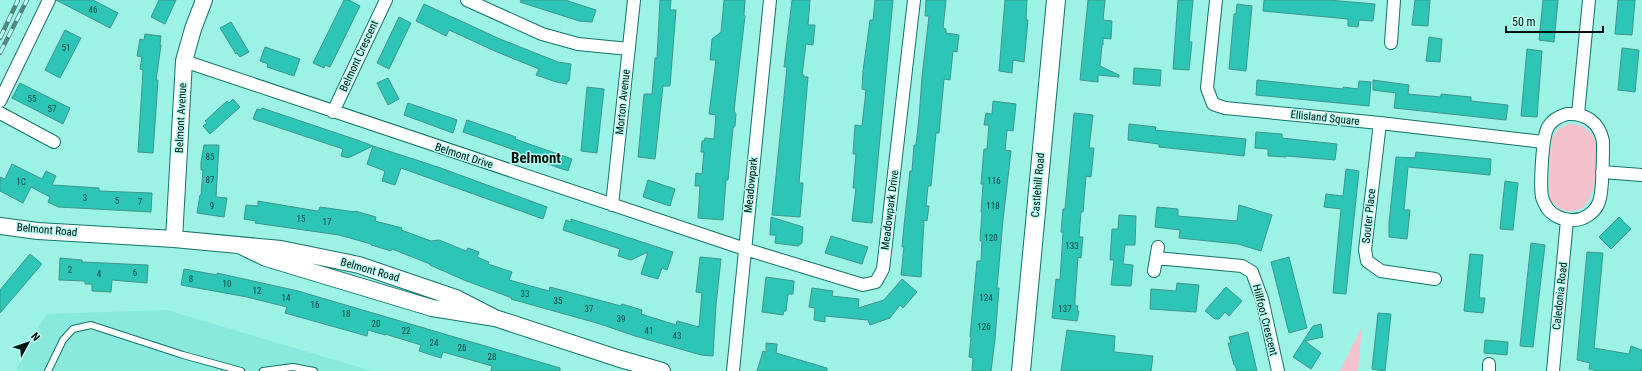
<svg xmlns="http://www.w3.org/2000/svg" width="1642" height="371" font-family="'Roboto Condensed',sans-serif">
<rect width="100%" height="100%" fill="#9df2e6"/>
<path fill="#88e9dc" d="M167,310L372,371H16L27,344L47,314Z"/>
<path fill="#f6c2cd" d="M1569,124C1583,123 1593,131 1596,144C1596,164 1599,215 1568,211C1561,211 1555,206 1551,200C1547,193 1549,145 1553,137C1556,130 1562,126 1569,124Z
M1362,327L1358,371H1340Z"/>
<path fill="#2cc5b6" stroke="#40968c" d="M56,0H93L118,13L110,28Z
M159,0H176L165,24L151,17Z
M344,0H349L360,6L330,67L325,65L324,68L313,63Z
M521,0H565L596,10L592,22L579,21L520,2Z
M660,0H671L670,10H676L670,86H663L655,159L638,157L644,94H652L655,58H657Z
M724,0H745L744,15L745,16L736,93L734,111L736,114L735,126L733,128L728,180H726L723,220L698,218L700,186H695L696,173L702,174L704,152H701L702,141H704L705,138L714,139L716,115L709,114L716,60H710L712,39L721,32Z
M792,0H810L808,25H815L813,45L806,44L802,75H804V77H808L799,183H803L800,217L772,215L787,67H784Z
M875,0H893L872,223L852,221L856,188H853L856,154H853L855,125L862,126L866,90L862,89L863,71L870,20H873Z
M926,0H946L943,28L946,29V33L959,35L957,52L953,51L950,80L944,79L939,133H936L931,186H928L926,206H929L927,221L924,220L921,277L901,275L904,247H902L904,226L910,171H912L914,145H916L919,118L922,77L929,16H925Z
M1005,0H1027L1026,20H1028L1024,62L1013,60L1012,73L999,71Z
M1088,0H1105L1103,20L1112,21L1111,39L1103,38V45H1102L1100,66L1119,75V77L1098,75V82L1080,80Z
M1178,0H1193L1189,42H1192L1189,70L1173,69Z
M1264,0H1328L1375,4L1373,21L1359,20L1358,27L1348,26V19L1263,11Z
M1415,0H1430L1428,26L1412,25Z
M1543,0H1558L1554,42L1539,40Z
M1618,0H1635L1632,35L1615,34Z
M424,4L500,39L558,62L571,64L569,81H567V84L556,82L536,75L539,69L497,52L449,30L446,36L416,21Z
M1237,4L1252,6L1246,71L1229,69L1234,14H1236Z
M399,17L411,23L389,69L377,63Z
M231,22L249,52L240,57L237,53L236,54L220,28Z
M65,30L81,38L60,78L45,70Z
M145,34L161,36L160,45H161L156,80H158L153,153L138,152L143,70L140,69L142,57L137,56L140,39L144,40Z
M1429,37L1442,39L1440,62L1426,61Z
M265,47L300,59L294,76L267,67L268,64L260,61Z
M1622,48L1639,50L1635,92L1618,90Z
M1527,49L1542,51L1537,117L1521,116Z
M1134,68L1161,70L1160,86L1133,84Z
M388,78L399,99L388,105L377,83Z
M1257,80L1343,89V87L1358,89L1359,81L1371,82L1369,106L1256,95Z
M1373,80L1409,85L1408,94L1441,97V94L1471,97V101L1508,105L1506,120L1394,108L1396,93L1373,90Z
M20,83L70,108L63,124L12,98Z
M587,87L604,89L597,153L581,151Z
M233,99L240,107L210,134L203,126L207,123L205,121L227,101L229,103Z
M993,101L1016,104L1013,131L1007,130L1005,150L1011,151L1003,220L997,288H999L995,339L991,371H972L973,358L969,357L971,337H970L977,261H981L982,241H980L982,212H981L983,184H981L984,149H987L989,125H984L986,113L992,114Z
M408,103L457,120L453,133L404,115Z
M262,108L360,141L373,146L348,158L341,156L343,149L253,119L257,109L261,110Z
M1074,113L1093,115L1089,148H1094L1091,177L1086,176L1083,212H1081L1079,237H1083L1081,258L1078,257L1075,299V306H1078L1077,311H1079L1077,321L1052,318L1056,279L1060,280L1063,232H1061L1063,209H1065Z
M467,120L516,137L515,139L572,159L568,171L519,154L520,152L463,132Z
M1129,124L1156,127L1155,130L1246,139L1244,156L1159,147V144L1128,140Z
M1256,132L1282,134V138L1337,144L1335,160L1286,156V157L1268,156V149L1255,148Z
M204,145H219L216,197L227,198L224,217L197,213L200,195H201L203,170H201V162Z
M373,146L438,167L547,207L543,219L401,168L395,185L382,181L385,171L367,164Z
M1416,152L1491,159L1490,175L1408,167L1404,210H1410L1407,239L1389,237V223L1396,157L1415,158Z
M12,164L42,179L46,171L56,176L52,185L99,188V191L152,193L151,212L58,207L48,202L50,197L31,187L23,203L0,191V177L5,179Z
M1346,169L1359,171L1346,294L1333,293L1341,209L1324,207L1326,194L1343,196Z
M648,180L675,189L670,206L643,197Z
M1505,181L1518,183L1513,230L1500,229Z
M258,201L317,211L319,210L320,207L355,212V211L376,217L375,221L402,228L401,230L431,241L439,240L466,251L468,248L479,252L477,257L489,262L488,264L512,272L509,280L549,291L550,287L621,306L622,304L642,310L641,314L676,325L677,321L699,327L702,293L696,292L700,257L721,259L716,305L713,356L701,355L635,336L600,324L511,299L512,298L464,280L430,265V264L392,249L391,251L371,245V244L339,235L255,223L256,221L244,219L246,205L258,206Z
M1239,205L1272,215L1261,251L1238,244L1179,238L1180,230L1155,227L1157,207L1178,209V216L1237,221Z
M1119,215L1136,216L1135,245H1125L1123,264L1133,265L1131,286L1111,285L1114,260H1110L1112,229H1118Z
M771,217L803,227L802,243L798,246L775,243L776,235H770Z
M1619,217L1631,229L1611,249L1599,237Z
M571,219L673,252L667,270L662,268L658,279L641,274L648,252L631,260L618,256L620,249L563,230L566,220L571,222Z
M831,236L868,247L862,264L825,253Z
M1531,243L1545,245L1533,347L1520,346Z
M1587,252L1603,253L1594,348L1629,354L1631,346L1642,350V371H1598L1589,369L1590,363L1577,360Z
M30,254L42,264L0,313V290Z
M1470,254L1483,255L1479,298H1485L1483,313L1464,311Z
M1289,257L1307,328L1289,333L1271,262Z
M60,258L82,260V262L148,265L147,283L112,280L111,292L92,291V284H85V281L59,280Z
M184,269L217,275V273L298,291L560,368V371H491L492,366L443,352L441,358L419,351L421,345L385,334V335L368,330L367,336L285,313L287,307L247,297L181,285Z
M766,277L794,281L793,294H788L786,311H784L783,315L762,312Z
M902,279L917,292L903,308L900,305L890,318L870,325L868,320L825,316V322L814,320L815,308L809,307L812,288L833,291L832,296L859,299L858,308L884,300Z
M1177,283L1199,285L1196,312L1150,309L1151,289L1176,291Z
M1226,287L1242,301L1229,316L1225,312L1219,319H1215L1205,311Z
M1378,313L1391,314L1385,371L1372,369Z
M1321,324L1323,337L1305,341L1321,353L1311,369L1293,357L1313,326Z
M1067,330L1115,336L1114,352L1153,356L1151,371H1061Z
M1248,332L1257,371H1237L1235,365H1234L1228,343H1231L1229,337Z
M1485,340L1508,342L1507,355L1484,353Z
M766,343L777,344L776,353L827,368V371H757L763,351L766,352Z"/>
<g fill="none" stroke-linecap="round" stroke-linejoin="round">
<defs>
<path id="lane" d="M48,371L63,340L73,329L91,325L183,355L241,371
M263,371L293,367L314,371"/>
<path id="street" d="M467,0L542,34L578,44L629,49
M1216,0L1207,88L1213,104L1225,108L1380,123L1543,142
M1391,43L1394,0
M184,61L745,249L863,285L876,282L883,269L914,0
M0,101L49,0
M333,112L386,0
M0,113L54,142
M1567,114C1586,113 1599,122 1603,141C1603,153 1603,192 1599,202C1595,213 1583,221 1571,220C1562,220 1552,215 1547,208C1545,204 1543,201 1542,197C1540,185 1542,137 1548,127C1552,120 1560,116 1567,114Z
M1578,114L1589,0
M1380,123L1365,250L1367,261L1381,271L1435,279
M1602,172L1642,175
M612,205L634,0
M1156,258L1242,266L1252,272L1262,299L1278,371
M1154,271L1158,247
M733,371L770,0
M1489,371V364
M1553,371L1567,220"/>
<path id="secondary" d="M0,226L38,231L174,239L281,249L359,265L456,298L495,318L432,308L266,258L239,245
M174,239L184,61L193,29L204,0
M495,318L617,358L662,371"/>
<path id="primary" d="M1021,371L1056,0"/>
</defs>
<use href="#lane" stroke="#11736a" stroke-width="8"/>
<use href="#street" stroke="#11736a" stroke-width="14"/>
<use href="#secondary" stroke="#11736a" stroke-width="18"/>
<use href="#primary" stroke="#11736a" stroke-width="20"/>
<use href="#lane" stroke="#fff" stroke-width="6"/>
<use href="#street" stroke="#fff" stroke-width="12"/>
<use href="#secondary" stroke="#fff" stroke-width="16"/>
<use href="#primary" stroke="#fff" stroke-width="18"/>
<defs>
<path id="rail" d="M0,38L18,0
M0,53L27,0"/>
</defs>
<use href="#rail" stroke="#51857e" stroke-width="4.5"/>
<use href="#rail" stroke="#b9fcf1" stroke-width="3" stroke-dasharray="9" stroke-linecap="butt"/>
</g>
<g text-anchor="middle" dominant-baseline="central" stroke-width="3" stroke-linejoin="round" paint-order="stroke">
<g font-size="9" fill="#0b3f3a">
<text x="93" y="10">46</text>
<text x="66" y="48">51</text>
<text x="32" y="99">55</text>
<text x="52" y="109">57</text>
<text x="210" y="157">85</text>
<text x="210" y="180">87</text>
<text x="994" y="181">116</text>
<text x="21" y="182">1C</text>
<text x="85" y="198">3</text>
<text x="117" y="201">5</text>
<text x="140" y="202">7</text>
<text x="212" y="206">9</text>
<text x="993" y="206">118</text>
<text x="301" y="219">15</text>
<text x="327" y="222">17</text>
<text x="991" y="238">120</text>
<text x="1072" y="246">133</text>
<text x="70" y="270">2</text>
<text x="135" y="273">6</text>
<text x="99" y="274">4</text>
<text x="191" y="279">8</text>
<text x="227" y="284">10</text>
<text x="257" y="291">12</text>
<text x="525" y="294">33</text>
<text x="286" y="298">14</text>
<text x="986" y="298">124</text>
<text x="558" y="301">35</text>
<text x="315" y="305">16</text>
<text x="589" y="309">37</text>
<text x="1065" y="309">137</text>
<text x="346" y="314">18</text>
<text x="621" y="319">39</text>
<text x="376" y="324">20</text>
<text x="984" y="327">126</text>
<text x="406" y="331">22</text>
<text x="649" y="331">41</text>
<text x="677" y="336">43</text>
<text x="434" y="343">24</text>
<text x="462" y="348">26</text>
<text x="492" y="357">28</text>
</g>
<g font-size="11" fill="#001210" stroke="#b9fcf1">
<text transform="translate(359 56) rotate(-65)">Belmont Crescent</text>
<text transform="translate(623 102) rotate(-84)">Morton Avenue</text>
<text transform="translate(181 118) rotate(-87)">Belmont Avenue</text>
<text transform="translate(1325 118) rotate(6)">Ellisland Square</text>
<text transform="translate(464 156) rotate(18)">Belmont Drive</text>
<text transform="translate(751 185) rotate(-84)">Meadowpark</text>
<text transform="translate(1038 185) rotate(-85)">Castlehill Road</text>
<text transform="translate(890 210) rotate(-83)">Meadowpark Drive</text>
<text transform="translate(1369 216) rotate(-84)">Souter Place</text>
<text transform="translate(47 230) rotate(5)">Belmont Road</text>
<text transform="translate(370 270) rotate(16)">Belmont Road</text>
<text transform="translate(1560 296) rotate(-84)">Caledonia Road</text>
<text transform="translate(1265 320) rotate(76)">Hillfoot Crescent</text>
</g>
<g font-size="15" font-weight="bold" fill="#001210" stroke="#b9fcf1">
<text x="536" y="158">Belmont</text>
</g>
</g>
<g transform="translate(28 343) rotate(50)" stroke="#b9fcf1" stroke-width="3" paint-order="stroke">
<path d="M0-3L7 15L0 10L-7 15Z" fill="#001210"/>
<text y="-6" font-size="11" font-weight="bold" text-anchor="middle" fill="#001210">N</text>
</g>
<path d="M1506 26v6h97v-6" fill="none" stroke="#001210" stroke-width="2"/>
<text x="1512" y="26" font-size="12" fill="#001210" stroke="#b9fcf1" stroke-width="3" paint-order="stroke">50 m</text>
</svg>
